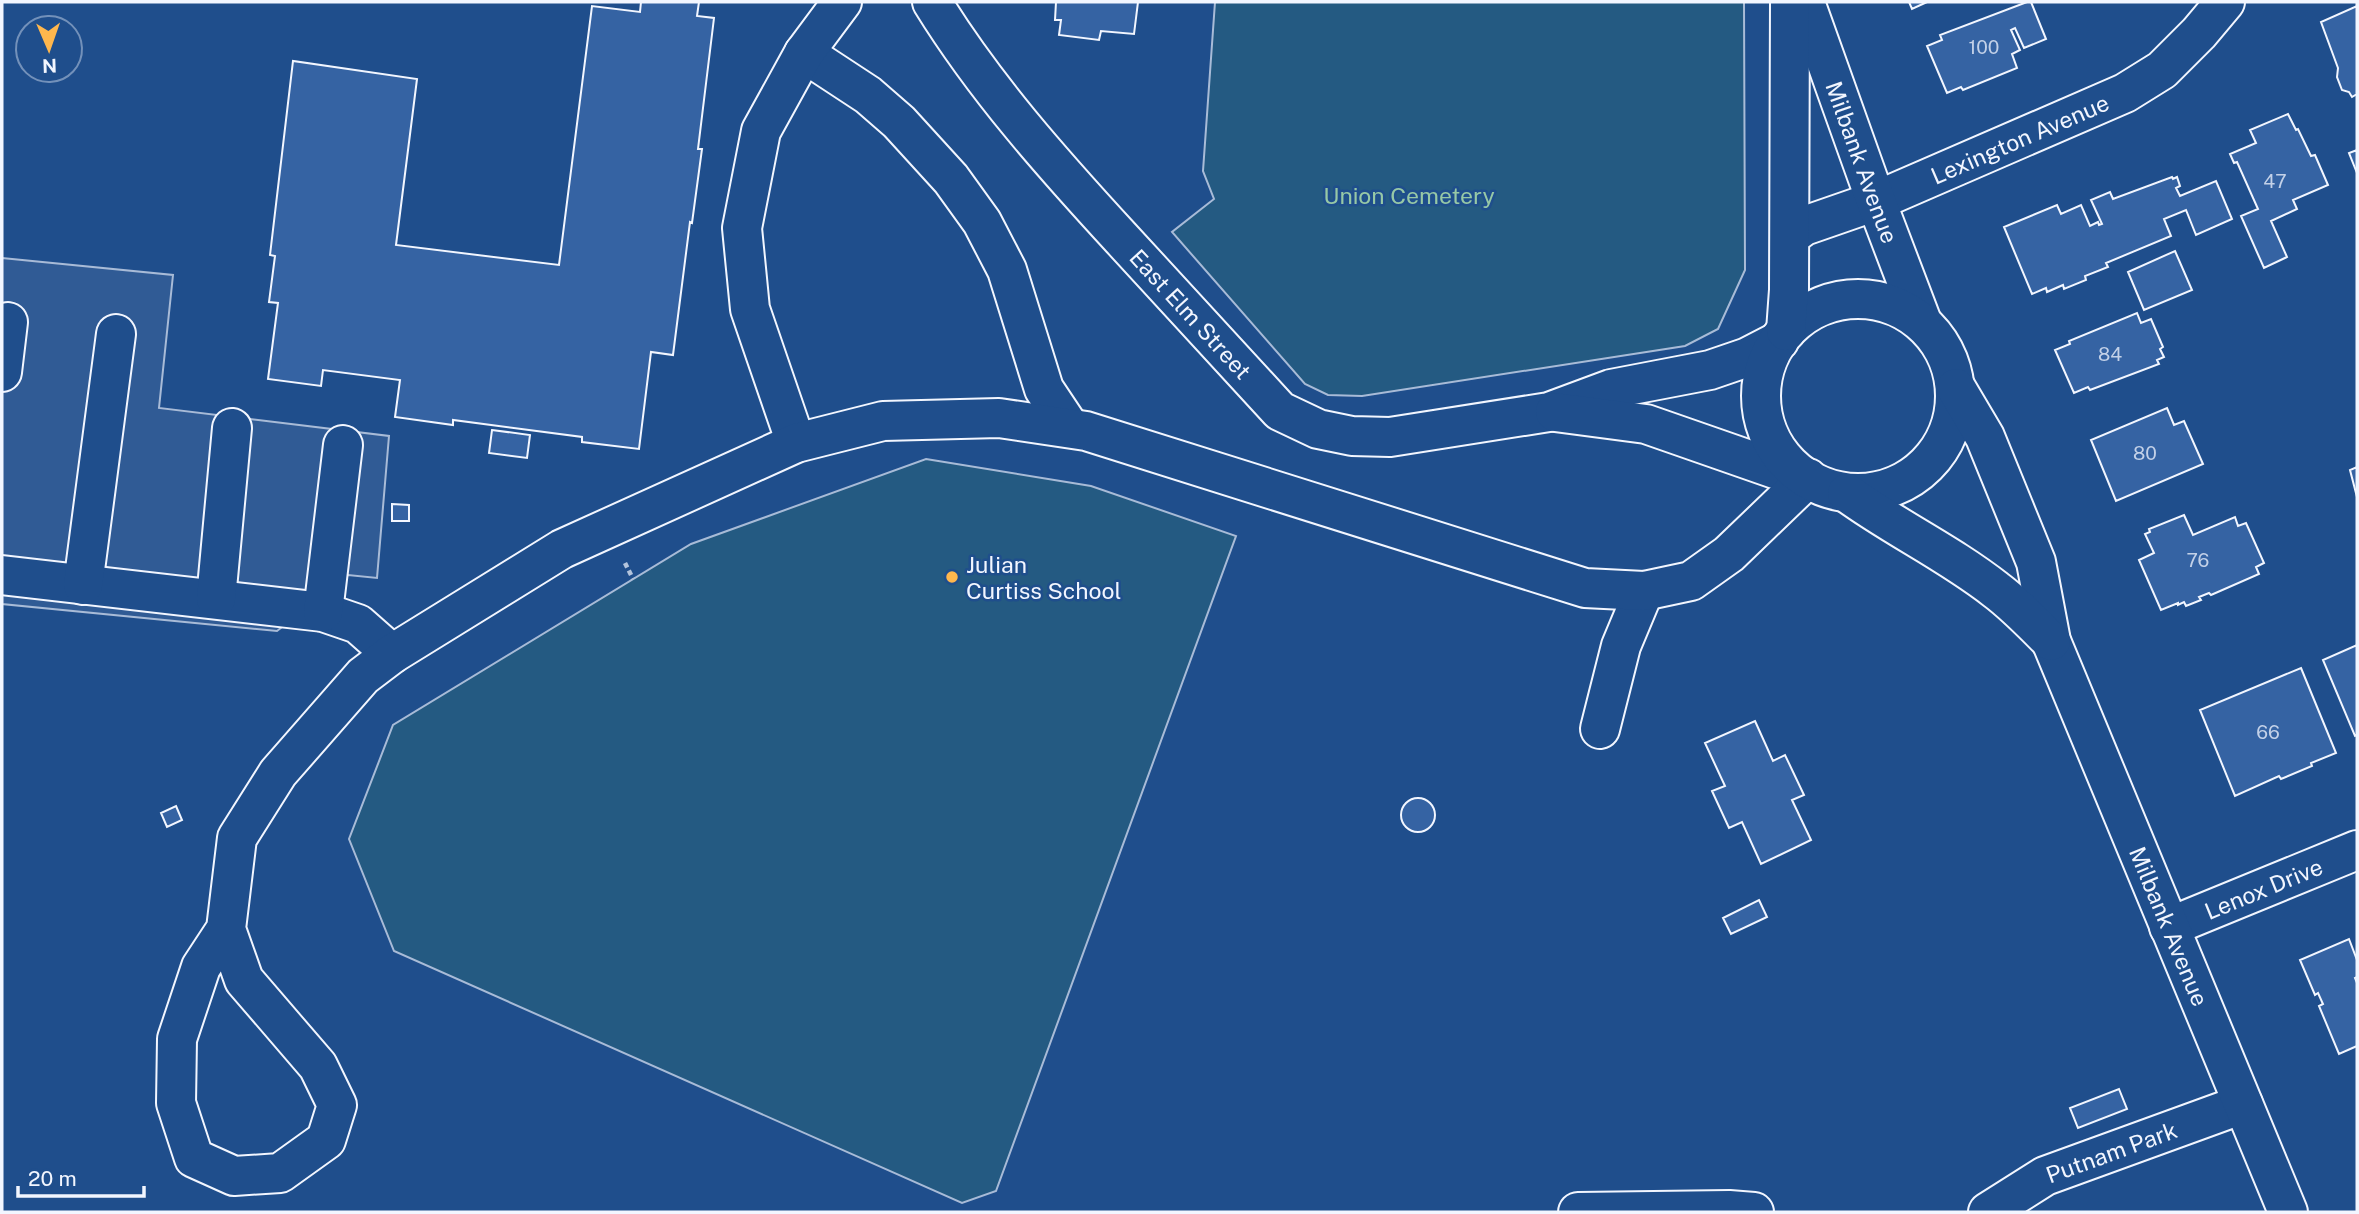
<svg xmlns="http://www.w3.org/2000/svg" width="2359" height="1214" font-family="'Public Sans',sans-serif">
<rect width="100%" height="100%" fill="#1f4e8c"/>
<path fill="#245a82" stroke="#a8bbd7" stroke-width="2" d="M1215,2H1744L1745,270L1718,329L1685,346L1362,396L1328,395L1305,384L1172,232L1214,199L1203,171Z
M926,459L1091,486L1236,536L996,1191L962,1203L394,951L349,839L393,725L691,544Z"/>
<path fill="#305b95" stroke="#a8bbd7" stroke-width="2" d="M2,258L173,275L159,408L389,436L377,578L348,575L277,631L2,604Z"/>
<path fill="#3563a3" stroke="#f2f6ff" stroke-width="2" d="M641,2H699L697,16L714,18L698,149H702L692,223L690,222L673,355L651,352L639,449L582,442V437L453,420V425L395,417L400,380L323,370L321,386L268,379L278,303L269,302L275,256L270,255L293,61L417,79L396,245L559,265L592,6L640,12Z
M1056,2H1138L1134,34L1101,31L1099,40L1059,35L1061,20H1055Z
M1909,2H1927L1912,9Z
M2027,2H2031L2046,39L2024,48L2015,28L2011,30L2020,50L2012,54L2017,68L1963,90L1961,87L1947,93L1927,46L1942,40L1940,35Z
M2357,6V94L2352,97L2349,92L2342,90L2337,77L2338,68L2321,22Z
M2288,114L2296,130L2298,129L2311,156L2315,155L2328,185L2293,200L2297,209L2271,221L2287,257L2264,268L2241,216L2258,209L2237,162L2234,163L2230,154L2256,143L2250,130Z
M2357,150V173L2349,153Z
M2172,177L2173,179L2177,177L2180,186L2176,188L2180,196L2216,181L2232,219L2196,235L2186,210L2164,219L2171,236L2106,263L2108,267L2085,276L2086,280L2064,289L2063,285L2047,292L2046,288L2032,294L2004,227L2057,205L2061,214L2081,205L2090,226L2098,222L2099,225L2102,224L2091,200L2110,192L2113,199Z
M2175,251L2192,290L2144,310L2128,272Z
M2137,313L2141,323L2151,319L2163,347L2160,349L2164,357L2157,360L2159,364L2090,390L2088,387L2074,393L2055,350L2070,344L2069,341Z
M2167,408L2174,425L2184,421L2203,464L2116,501L2091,440Z
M492,430L530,435L527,458L489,453Z
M2357,467V497L2350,470Z
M392,504L409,505V521H392Z
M2184,515L2193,535L2235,517L2238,526L2246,523L2264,563L2256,567L2259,574L2211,595L2209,593L2199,597L2201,600L2186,606L2184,602L2178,605V603L2161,610L2139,560L2154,553L2145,534L2150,532L2149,529Z
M2357,645V735L2355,736L2323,660Z
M2301,668L2336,753L2311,763L2312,766L2281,779L2279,776L2235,796L2200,710Z
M1755,721L1773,761L1785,755L1804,795L1792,800L1811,840L1761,864L1742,822L1729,828L1712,791L1725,786L1705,743Z
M1401 815a17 17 0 1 1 34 0a17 17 0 1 1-34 0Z
M176,806L182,820L167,827L161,813Z
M1759,900L1767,917L1731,934L1723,918Z
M2349,939L2357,960V977L2355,978L2357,983V1046L2339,1054L2319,1006L2323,1004L2318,993L2315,995L2300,960Z
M2119,1089L2127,1109L2078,1128L2070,1108Z"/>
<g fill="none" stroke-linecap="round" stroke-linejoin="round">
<defs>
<g id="minor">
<path id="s1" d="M932,2C985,88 1053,164 1121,238C1174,295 1227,353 1280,411L1318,429L1352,436L1390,437L1549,412L1611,389L1710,370L1748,357L1779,341"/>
<path d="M804,53L868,95L899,122L951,179L982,222L1007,270L1044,389L1070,428"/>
<path id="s2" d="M1790,236L1804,226L1876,201L2125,93L2162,70L2199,33L2225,2"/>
<path d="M2,372L8,322"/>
<path d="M1555,412L1646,424L1775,469L1796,472"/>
<path d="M796,443L750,309L742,228L761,131L804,53L842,2"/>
<path d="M2,575L323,612L358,624L392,654"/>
<path d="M83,585L116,334"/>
<path d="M216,599L232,428"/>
<path d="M323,612L343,445"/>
<path d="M1600,729L1621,646L1644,591"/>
<path id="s3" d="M2169,927L2357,850"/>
<path d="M226,929L201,967L177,1039L176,1103L194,1158L234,1176L280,1173L326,1140L337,1105L318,1066L244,980L226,929L237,838L278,773L363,676L392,654L562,549L796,443L883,421L999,418L1086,431L1585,588L1644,591L1691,581L1729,554L1808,478"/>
<path d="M1578,1212L1729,1210L1754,1212"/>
<path id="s4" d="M1988,1212L2045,1176L2243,1104"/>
</g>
<g id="major">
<path id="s5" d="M1805,2L1876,201L1922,322"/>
<circle cx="1858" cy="396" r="97"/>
<path d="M1786,331L1789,290L1790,2"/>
<path id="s6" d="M1956,388L1985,437L2036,562L2051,641L2288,1212"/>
<path d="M1847,493C1895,528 1949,553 1996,590C2016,605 2033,623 2051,641"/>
</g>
</defs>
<use href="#minor" stroke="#f2f6ff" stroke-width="42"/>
<use href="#major" stroke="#f2f6ff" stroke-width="42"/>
<path stroke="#b3c4dc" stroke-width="4.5" stroke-dasharray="5 3.5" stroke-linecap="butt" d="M625,563L633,579"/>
<use href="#minor" stroke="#1f4e8c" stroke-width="38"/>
<use href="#major" stroke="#1f4e8c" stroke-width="38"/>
</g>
<circle fill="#ffb74d" stroke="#1f4e8c" stroke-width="2.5" cx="952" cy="577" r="7"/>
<g text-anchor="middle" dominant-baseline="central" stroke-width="5" stroke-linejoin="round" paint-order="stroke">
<g font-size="19" fill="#c3d1e8">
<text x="1984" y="47">100</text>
<text x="2275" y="181">47</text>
<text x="2110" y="354">84</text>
<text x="2145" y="453">80</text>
<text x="2198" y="560">76</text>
<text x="2268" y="732">66</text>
</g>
<g font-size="23" fill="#f2f6ff" stroke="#1f4e8c">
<text stroke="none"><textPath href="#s2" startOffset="250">Lexington Avenue</textPath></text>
<text stroke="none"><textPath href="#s5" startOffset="170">Milbank Avenue</textPath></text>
<text stroke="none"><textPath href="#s1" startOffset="406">East Elm Street</textPath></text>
<text stroke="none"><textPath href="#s3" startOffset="102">Lenox Drive</textPath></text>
<text stroke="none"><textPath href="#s6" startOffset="581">Milbank Avenue</textPath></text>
<text stroke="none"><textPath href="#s4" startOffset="138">Putnam Park</textPath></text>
</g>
<g font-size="23" fill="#97c8a6" stroke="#1f4e8c">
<text x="1409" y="195">Union Cemetery</text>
</g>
<g font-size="23" fill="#f2f6ff" stroke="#1f4e8c" text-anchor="start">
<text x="966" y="564">Julian<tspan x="966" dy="26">Curtiss School</tspan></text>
</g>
</g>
<rect width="2359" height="1214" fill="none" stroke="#f2f6ff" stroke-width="7"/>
<g transform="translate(49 49) rotate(178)"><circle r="33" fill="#1f4e8c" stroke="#7391ba" stroke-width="2"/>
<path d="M0-5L12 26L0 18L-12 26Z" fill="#ffb74d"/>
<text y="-10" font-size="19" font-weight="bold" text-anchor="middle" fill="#f2f6ff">N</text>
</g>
<path d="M18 1186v10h126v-10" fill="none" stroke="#f2f6ff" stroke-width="3.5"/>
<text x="28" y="1186" font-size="21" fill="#f2f6ff" stroke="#1f4e8c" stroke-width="5" paint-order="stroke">20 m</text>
</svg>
